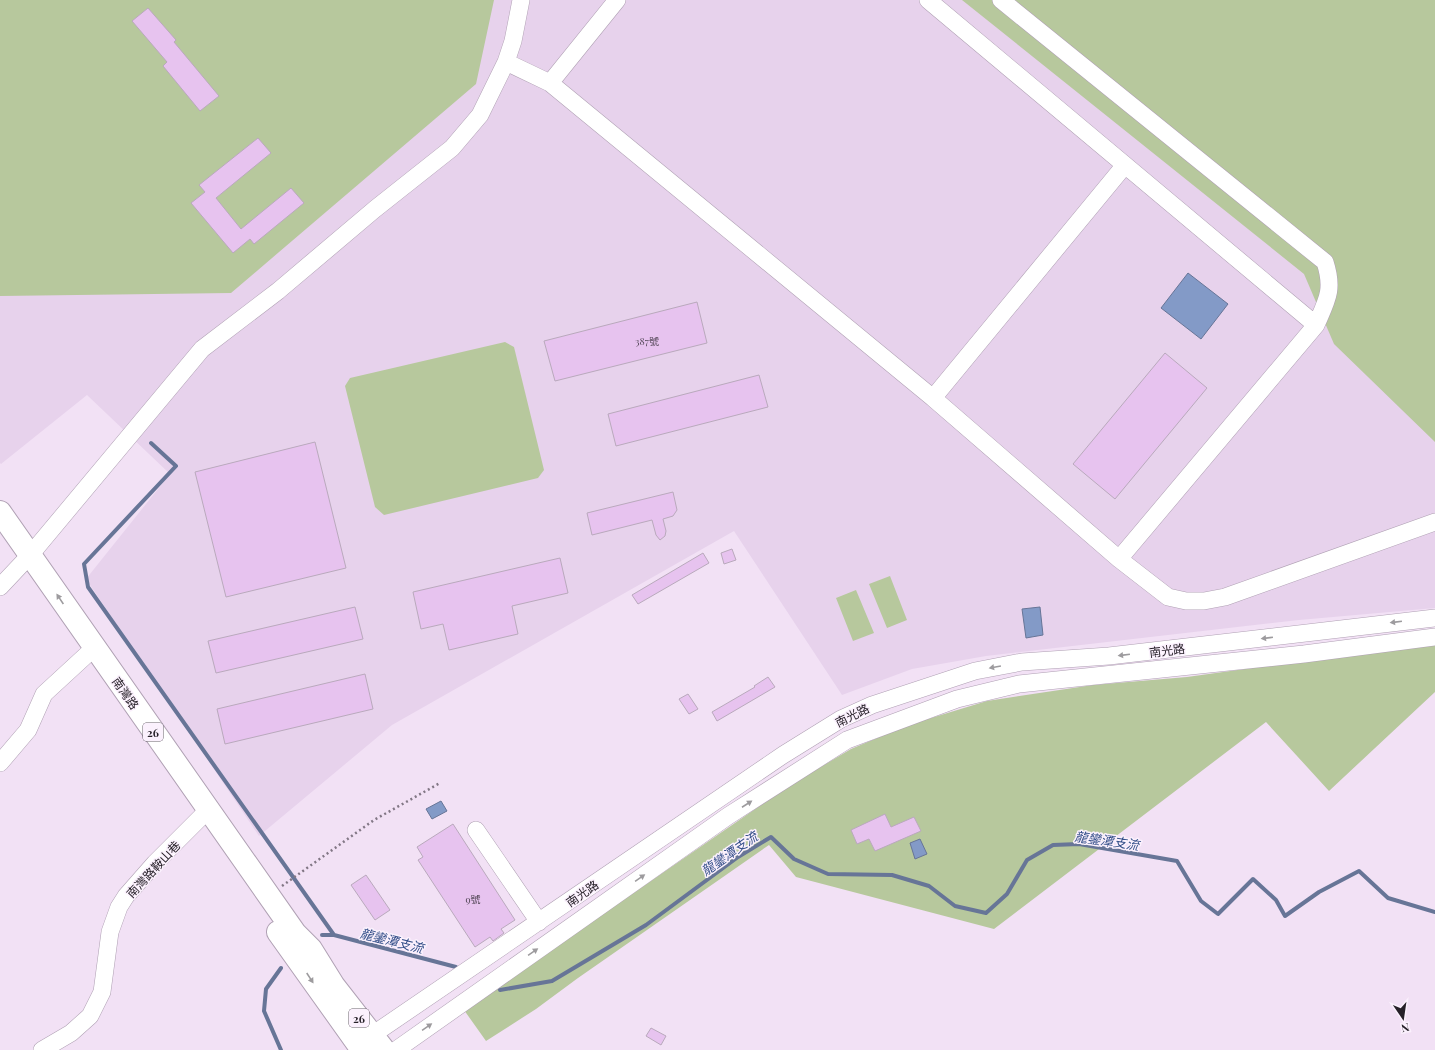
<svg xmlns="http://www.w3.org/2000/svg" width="1435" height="1050" font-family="'Playfair Display','Noto Sans TC',serif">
<rect width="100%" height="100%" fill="#f2e1f5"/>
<path fill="#e7d2ec" d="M0,0H1435V608L1299,620L986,656L912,669L842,695L734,531L392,725L259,836L86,579L170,474L87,395L1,464L0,463Z"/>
<path fill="#b7c89d" d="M0,0H494L476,84L231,293L0,296Z
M962,0H1435V442L1334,344L1304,274Z
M505,342L514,347L544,470L538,478L384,515L375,507L345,386L350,378Z
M890,576L907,620L887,628L869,584Z
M856,590L874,633L853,641L836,598Z
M1435,643V692L1329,791L1266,722L994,929L796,877L769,845L578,978L536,1009L486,1041L464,1010L787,787L851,749L908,725L987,701L1093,685L1187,677Z"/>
<path fill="#839ac7" stroke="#677597" d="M1188,273L1228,304L1201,339L1161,308Z
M1040,607L1043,635L1026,638L1022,609Z
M441,801L447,811L432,819L426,809Z
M920,839L927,854L915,859L910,843Z"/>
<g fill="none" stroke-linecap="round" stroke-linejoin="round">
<path stroke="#677597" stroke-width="4" d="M151,443L176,466L84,564L88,587L334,935
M322,935H334L456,967
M500,990L552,981L646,925L738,857L771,837L794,859L828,874L892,875L929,886L955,906L986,913L1007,894L1027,860L1053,845L1079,844L1177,861L1201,901L1218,914L1253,879L1276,900L1285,916L1319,892L1359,871L1388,898L1435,912
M281,1050L264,1011L266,989L281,968"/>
</g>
<path fill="#e7c3ef" stroke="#b9a9bc" d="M148,8L176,40L174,42L219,96L200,111L163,66L167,62L132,21Z
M258,138L271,153L216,198L241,229L291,188L304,203L254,244L250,239L233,253L191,203L205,192L199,185Z
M697,302L707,343L555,381L544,341Z
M1165,353L1207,388L1115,499L1073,464Z
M759,375L768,407L616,446L608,414Z
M315,442L346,568L226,597L195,472Z
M673,492L677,510L673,516L663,519L666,531L665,536L660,540L656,535L652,520L592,535L587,513Z
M732,549L736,560L724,564L721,553Z
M703,553L709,563L638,604L632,595Z
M560,558L568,593L512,606L518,634L449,650L443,624L421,629L413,592Z
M355,607L363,639L216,673L208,641Z
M365,674L373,709L225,744L217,709Z
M768,677L775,687L717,721L712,712L755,687L754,686Z
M688,694L698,709L689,714L679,699Z
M885,814L891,827L914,817L921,831L875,851L869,839L857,844L851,830Z
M453,824L515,920L501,929L504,933L493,941L490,937L475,947L418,860L423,857L417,847Z
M366,875L390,910L375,920L351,885Z
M651,1028L666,1036L661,1045L646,1036Z"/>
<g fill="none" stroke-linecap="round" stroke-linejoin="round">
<defs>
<path id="minor" d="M928,0L1316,325
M1001,0L1325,262C1334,290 1327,300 1316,325L1119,559
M506,62L550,83L933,398L1119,559L1168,597L1186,601H1204L1225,597L1435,522
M550,83L617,0
M933,398L1125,165
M0,587L31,554L202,349L278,291L375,209L452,148L480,115L506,62L513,41L521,0
M0,763L28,730L44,694L94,648
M476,830L539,922
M362,1042L783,755L841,719L872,705L975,671L1022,662L1109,656L1435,618
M42,1050L71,1033L90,1016L102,992L110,932L119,907L126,896L155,863L208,810
M396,1050L728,816L847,740L957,699L1019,684L1304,654L1435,637"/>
<path id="major" d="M0,512L295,933L311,949L334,986L384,1050
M278,932L362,1050"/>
</defs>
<use href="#minor" stroke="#b0a1b4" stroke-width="18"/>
<use href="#major" stroke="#b0a1b4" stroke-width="24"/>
<path stroke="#827785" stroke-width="2.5" stroke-dasharray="2 3" stroke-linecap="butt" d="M282,886L374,820L440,783"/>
<use href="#minor" stroke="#fff" stroke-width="17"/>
<use href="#major" stroke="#fff" stroke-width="22"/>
</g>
<defs><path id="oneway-solid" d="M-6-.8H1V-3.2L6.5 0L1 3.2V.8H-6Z"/></defs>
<g fill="#9d9b9e">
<use href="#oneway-solid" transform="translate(60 599) rotate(-124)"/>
<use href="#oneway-solid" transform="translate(1396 622) rotate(173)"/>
<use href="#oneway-solid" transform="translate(1267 638) rotate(173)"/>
<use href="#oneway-solid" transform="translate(1124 655) rotate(173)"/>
<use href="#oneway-solid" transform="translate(995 667) rotate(170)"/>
<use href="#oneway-solid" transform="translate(747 804) rotate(-33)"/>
<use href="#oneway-solid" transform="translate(640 878) rotate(-35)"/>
<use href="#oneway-solid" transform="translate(533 952) rotate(-35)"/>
<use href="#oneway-solid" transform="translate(310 978) rotate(57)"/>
<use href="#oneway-solid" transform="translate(427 1027) rotate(-35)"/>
</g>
<g text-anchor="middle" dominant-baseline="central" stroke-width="3" stroke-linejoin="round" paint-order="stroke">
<g font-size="10" fill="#56495a">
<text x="647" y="341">387號</text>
<text x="473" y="899">9號</text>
</g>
<g fill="#fbf1fd" stroke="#665f68" stroke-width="1">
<rect x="143" y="723" width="20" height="18" rx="3"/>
<rect x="349" y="1009" width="20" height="18" rx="3"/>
</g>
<g font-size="11" font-weight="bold" fill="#262028">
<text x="153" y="732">26</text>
<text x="359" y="1018">26</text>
</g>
<g font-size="12" fill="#262028" stroke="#fbf1fd">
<text transform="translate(1167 650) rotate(-7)">南光路</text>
<text transform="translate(126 693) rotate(55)">南灣路</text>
<text transform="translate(852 715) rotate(-26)">南光路</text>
<text transform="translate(153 869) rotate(-47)">南灣路鞍山巷</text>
<text transform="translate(582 893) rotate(-35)">南光路</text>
</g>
<g font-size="13" font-style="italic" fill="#35508a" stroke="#fbf1fd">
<text transform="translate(1107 840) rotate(8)">龍鑾潭支流</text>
<text transform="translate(729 853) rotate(-35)">龍鑾潭支流</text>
<text transform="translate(392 940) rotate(14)">龍鑾潭支流</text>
</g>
</g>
<g transform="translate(1403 1018) rotate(167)" stroke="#fbf1fd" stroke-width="3" paint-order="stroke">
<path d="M0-3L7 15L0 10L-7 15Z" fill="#262028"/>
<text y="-6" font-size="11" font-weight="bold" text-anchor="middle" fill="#262028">N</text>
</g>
</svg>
